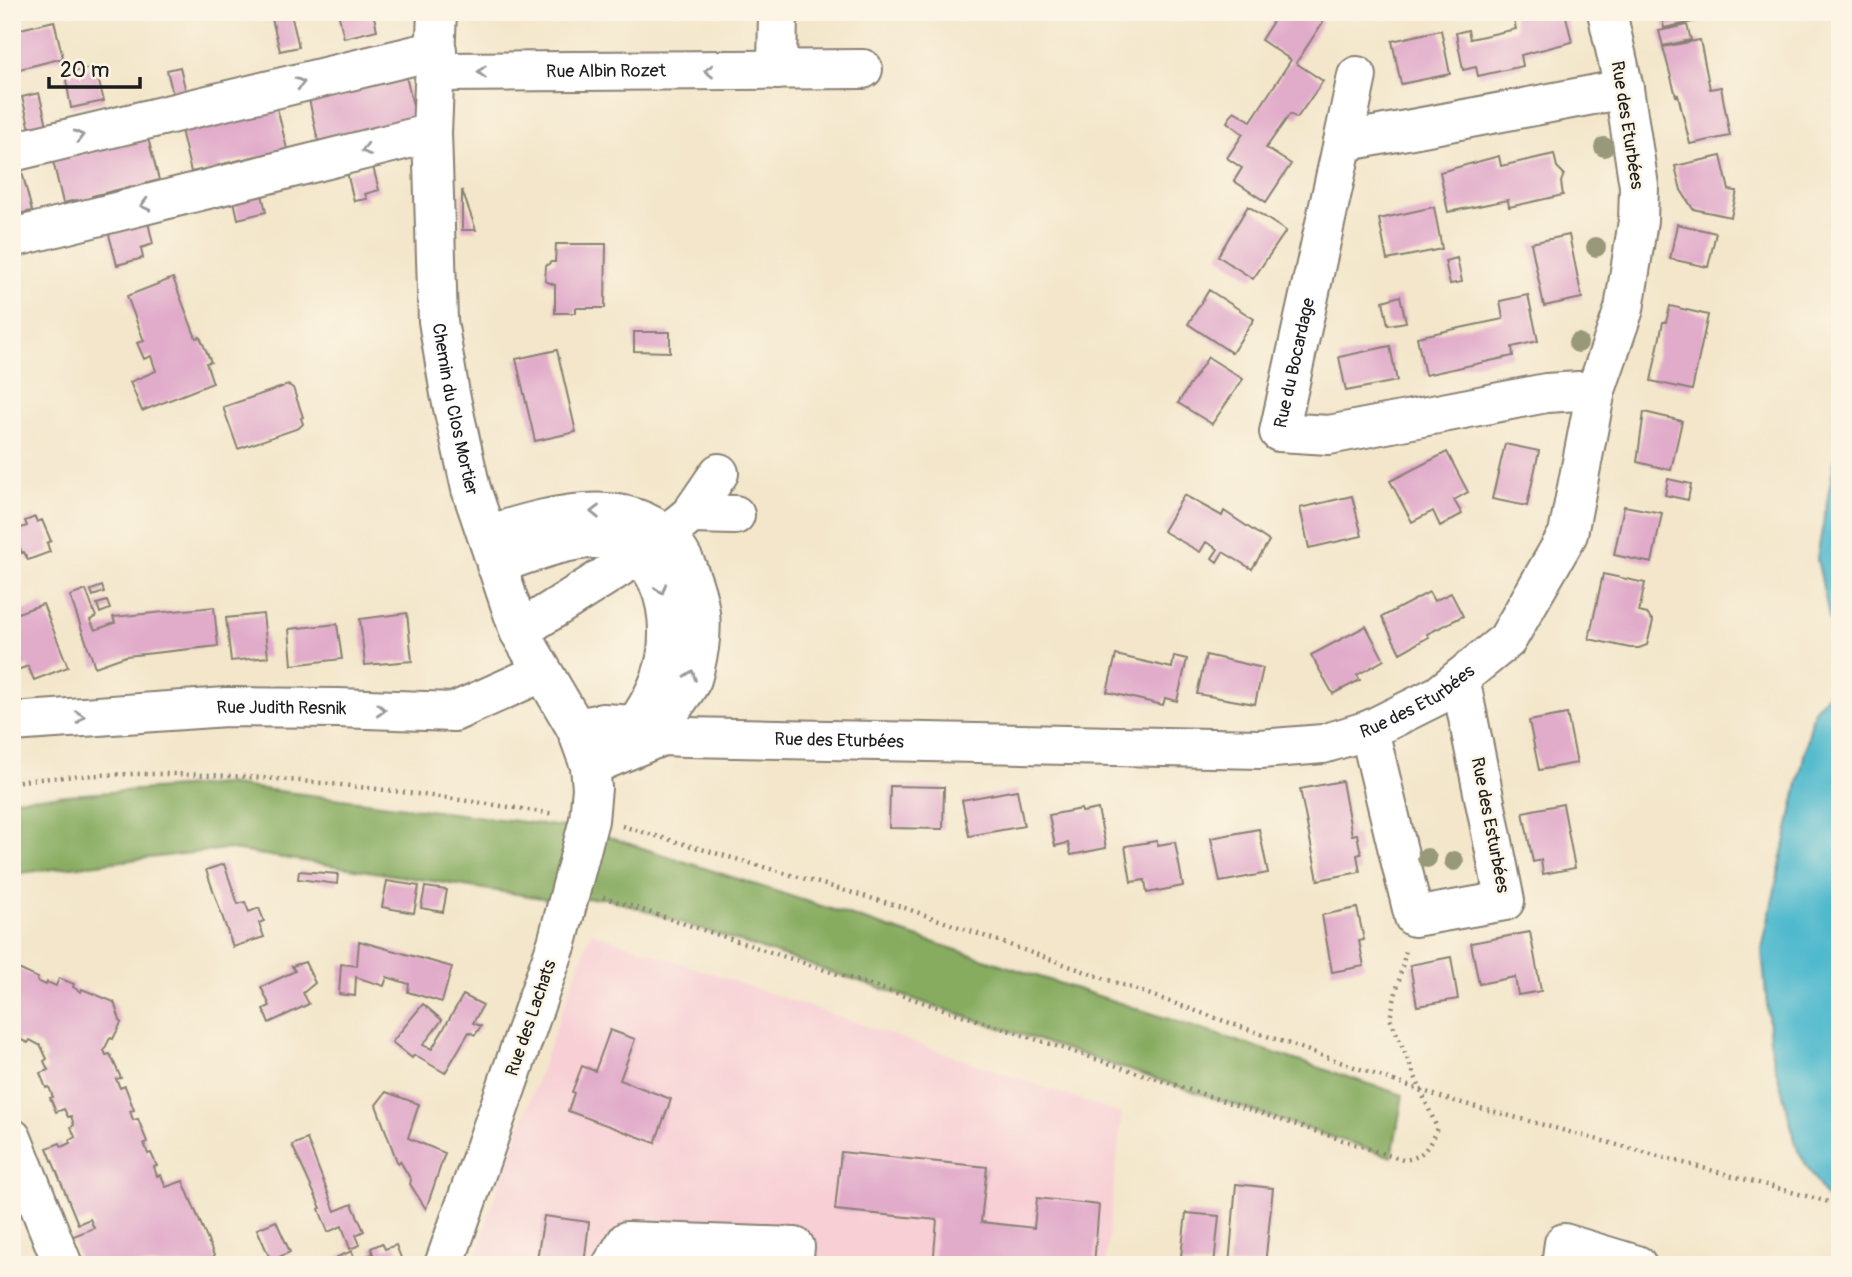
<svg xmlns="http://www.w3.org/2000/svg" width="1852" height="1277" font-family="Pangolin,sans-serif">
<rect width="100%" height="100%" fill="#fcf5e5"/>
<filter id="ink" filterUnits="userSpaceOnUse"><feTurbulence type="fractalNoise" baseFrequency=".0143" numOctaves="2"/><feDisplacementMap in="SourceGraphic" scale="14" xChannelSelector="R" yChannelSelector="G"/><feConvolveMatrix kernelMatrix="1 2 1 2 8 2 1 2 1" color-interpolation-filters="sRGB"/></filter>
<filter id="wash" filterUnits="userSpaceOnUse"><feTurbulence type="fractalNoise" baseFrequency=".00686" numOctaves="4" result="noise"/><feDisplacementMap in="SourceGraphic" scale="28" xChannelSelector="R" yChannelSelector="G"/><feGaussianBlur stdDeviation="1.57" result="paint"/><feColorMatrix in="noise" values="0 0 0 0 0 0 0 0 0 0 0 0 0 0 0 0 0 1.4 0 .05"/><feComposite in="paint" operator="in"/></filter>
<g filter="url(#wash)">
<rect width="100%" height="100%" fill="#f3e6ca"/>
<path fill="#f7cfd5" d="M591,932L1122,1114L1105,1265H474L491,1207Z"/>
<path fill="#87ac61" stroke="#52643e" stroke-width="2" d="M224,784L587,830L1403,1095L1392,1157L607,898L548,899L226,849L12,874V799Z"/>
<path fill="#50b9cd" stroke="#366a74" stroke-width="2" d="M1840,430V1245L1832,1207L1798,1151L1771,1050L1762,949L1814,710L1833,688L1832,631L1817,558Z"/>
<g id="blocks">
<path fill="#e1abca" d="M338,12H373L377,30L344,38Z
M1279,12H1308L1323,22L1296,63L1323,81L1297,118L1290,114L1266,148L1291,164L1266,202L1234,181L1242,168L1227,158L1243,134L1227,122L1234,111L1251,121L1291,60L1261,40Z
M1529,12H1565L1572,42L1521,55L1523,66L1478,76L1476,67L1463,70L1456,33L1468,30L1470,39L1516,29L1513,16Z
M1661,12H1700L1702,20L1664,28Z
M291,14L299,47L280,51L272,19Z
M54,21L63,58L16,70L12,56V31Z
M1687,25L1691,40L1663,46L1659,31Z
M1441,30L1450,74L1401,84L1392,41Z
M1700,40L1710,89L1721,87L1730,136L1690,144L1678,95L1676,96L1663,47Z
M95,67L104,101L71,108L65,74Z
M180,67L186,92L173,95L167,70Z
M406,76L416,118L334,143L333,138L318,141L309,99Z
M39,93L47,125L30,129L22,97Z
M277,107L287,149L272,153L273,158L259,162L257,156L219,165L221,170L206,173L205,169L191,172L181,130Z
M148,138L159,180L144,184L146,188L131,192L129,187L92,196L93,201L78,204L77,200L63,203L53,161Z
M1554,154L1557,167L1564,174L1561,182L1563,195L1509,207L1508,200L1448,212L1440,172L1499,156L1501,166Z
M1721,156L1729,190L1737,191L1731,217L1693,209L1681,190L1675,166Z
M373,167L379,190L365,194L367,199L354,201L347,173Z
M21,168L32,211L17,214L18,219L12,220V171Z
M462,190L476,230H462Z
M262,194L266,212L238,219L234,201Z
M1248,206L1286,231L1253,279L1218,256Z
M1434,207L1442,249L1387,260L1379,219Z
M148,222L153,244L141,248L143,258L117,265L108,231Z
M1677,224L1716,233L1708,267L1670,259Z
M1569,235L1582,298L1544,306L1531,243Z
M556,244H606L605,308H576V313H555V285L545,281L546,266L551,262H555Z
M16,254L20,271L12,273V255Z
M1457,258L1462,282L1450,284L1445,261Z
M173,278L196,338L200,337L211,362L206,363L213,383L142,411L130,382L156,371L151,356L144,359L137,343L144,341L127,296Z
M1209,290L1254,319L1232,353L1188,324Z
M1528,295L1538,341L1512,347L1513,356L1425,375L1417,337L1503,319L1500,301Z
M1400,296L1406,322L1388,325L1383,301Z
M1670,306L1708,315L1692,390L1651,381L1663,322H1666Z
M634,332H670V352L634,351Z
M1390,346L1397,381L1346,391L1339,357Z
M557,350L576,432L535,441L516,359Z
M1208,357L1243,379L1212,424L1178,403Z
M288,385L293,388L303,417L301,418L303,424L299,428L238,449L223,407Z
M1644,412L1682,421L1671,470L1637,462Z
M1505,444L1539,451L1527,506L1492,499Z
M1447,452L1468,492L1454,500L1462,514L1440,526L1433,511L1412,522L1390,481Z
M1668,479L1691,484L1688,500L1665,495Z
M1184,495L1222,516L1224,511L1269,541L1252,569L1223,552L1217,562L1212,558L1218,549L1206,542L1200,552L1163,531Z
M1352,496L1362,536L1309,548L1300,508Z
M1624,506L1662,513L1652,563L1614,555Z
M35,517L37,522L42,520L51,541L47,543L50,552L28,560L24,552L22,553L13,531L27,526L25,521Z
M1603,574L1645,583L1639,612L1647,614L1653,621L1647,645L1639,648H1630L1589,639Z
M102,586L104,592L93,596L91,590Z
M86,590L96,617L90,620L95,630L115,623L113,617L214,607L218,646L126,656L95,667L70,596Z
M1429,592L1434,601L1451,593L1463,616L1427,634L1429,637L1400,653L1382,617Z
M107,601L110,609L100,613L97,604Z
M43,604L68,667L34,680L28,666L12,672V615Z
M407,613L412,661L365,665L360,619Z
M263,614L268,657L231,661L226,618Z
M337,624L342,659L292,665L289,629Z
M1366,626L1384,660L1357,675L1360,680L1333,694L1311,655Z
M1116,655L1172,668L1174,656L1187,659L1177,701L1165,698L1163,705L1107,692Z
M1206,655L1263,668L1255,704L1197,694Z
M1567,714L1577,763L1539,770L1529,721Z
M1342,781L1352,835L1357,834L1361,854L1357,855L1360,872L1318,880L1300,789Z
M890,786L944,787L943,829L889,828Z
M1017,790L1024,826L969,836L962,800Z
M1563,804L1575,868L1543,874L1541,860L1533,862L1523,812Z
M1081,809L1082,812L1098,809L1106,848L1071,855L1068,843L1055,846L1049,815Z
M1259,829L1268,873L1220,882L1211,838Z
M1157,841L1158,845L1175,842L1183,886L1147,893L1145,880L1131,882L1125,846Z
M224,864L238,904L245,902L249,912L259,908L264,921L259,923L264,937L233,947L206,870Z
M299,871L338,874L337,884L298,879Z
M387,881L419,886L414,913L382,907Z
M425,887L447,890L443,912L421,908Z
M1357,908L1364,940L1359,941L1364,966L1332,972L1322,915Z
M1530,932L1541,991L1518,995L1515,977L1479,984L1471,943Z
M359,941L452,967L442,1002L408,992L409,984L387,977L384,986L356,977L355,996L339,994L341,964L357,966Z
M1451,957L1458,999L1417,1006L1410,965Z
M305,962L315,983L303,993L309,1004L269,1023L263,1009L270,1006L261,987L295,971L292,966Z
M14,967L38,978L37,981L46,985L47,982L56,986L59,978L74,984L73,987L81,992L82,989L114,1002L121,1023L113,1039L110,1038L104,1050L106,1055L110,1054L121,1078L116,1079L120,1088L125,1086L134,1110L130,1111L133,1120L138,1119L147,1142L144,1143L148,1154L151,1153L157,1166L154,1167L157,1176L161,1175L166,1187L183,1181L218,1265H81L71,1237L94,1228L90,1219L78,1224L47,1148L60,1143L62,1147L70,1143V1140L75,1137L71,1127L74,1125L71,1116L68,1117L64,1109L56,1112L50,1098L53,1097L49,1087L46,1088L40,1073L48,1070L44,1061L47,1059L41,1046L30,1040L28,1043L19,1039L15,1046L12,1045V969Z
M463,995L483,1005L473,1023L481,1026L475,1035L469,1032L445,1073L414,1055L412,1058L392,1042L423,1004L442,1020L423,1045L432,1049Z
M610,1030L635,1039L620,1080L671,1099L655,1143L568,1111L574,1093L572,1092L582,1066L595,1071Z
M386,1092L419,1104L408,1138L445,1153L426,1209L410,1184L411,1180L400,1161L398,1164L376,1105Z
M307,1139L335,1211L352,1204L364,1231L356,1235L360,1245L350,1249L342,1226L328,1232L319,1209L321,1208L292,1145Z
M841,1152L987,1167L981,1222L1034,1228L1037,1198L1099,1205L1094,1265H1030L977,1258L976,1265H933L937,1220L835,1210Z
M1236,1184L1273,1188L1265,1265H1229Z
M1186,1213L1219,1216L1214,1265H1180Z
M544,1216L589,1222L584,1265H536Z
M276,1221L290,1252L271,1261L257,1229Z
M382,1243L385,1249L396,1245L403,1263L407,1261L409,1265H339L337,1257L352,1251L355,1260L373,1254L371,1248Z"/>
</g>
</g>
<g filter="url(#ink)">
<use href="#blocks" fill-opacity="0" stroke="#888173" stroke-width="2"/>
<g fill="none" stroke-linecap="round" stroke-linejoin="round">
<defs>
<g id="minor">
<path id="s1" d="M437,12L432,133L438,321L450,394L471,489L519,631L576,728L590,766L592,788L589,820L557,943L444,1265"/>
<path d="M777,70L778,12"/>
<path id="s2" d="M436,72L863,69"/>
<path d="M1343,142L1357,76"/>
<path d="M12,152L437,50"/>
<path d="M12,238L432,133"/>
<path id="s3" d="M1596,390L1546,393L1329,435L1279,432L1343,142L1624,89"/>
<path d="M691,514L735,515"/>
<path d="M487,535C557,513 658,484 690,575C700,601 703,620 699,648C697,658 695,670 692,679C687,690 677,700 671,711C667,718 665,728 662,736"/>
<path d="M496,565C524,555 577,534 606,540C658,549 672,605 667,651C664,677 650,704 635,725"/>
<path d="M519,631L639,555L667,534L691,514L719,473"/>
<path id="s4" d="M12,722L226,707L338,708L454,712L541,673"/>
<path id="s5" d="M576,728L603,723L635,725L662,736L686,737L1260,749L1323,744L1369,730L1439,695L1507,640L1568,534L1596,390L1624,309L1638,221L1639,186L1624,89L1607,12"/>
<path d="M1369,730L1414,917L1505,901L1460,678"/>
<path d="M590,766L662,736"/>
<path d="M12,1138L63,1265"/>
<path d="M612,1265L627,1241L795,1247L793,1265"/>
<path d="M1561,1265L1564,1243L1637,1265"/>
</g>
</defs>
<use href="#minor" stroke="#888173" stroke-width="42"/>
<path stroke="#888173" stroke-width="4.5" stroke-dasharray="2 5" stroke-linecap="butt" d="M12,782C192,760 377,787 555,814
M622,826L905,908L1394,1081
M603,897L1403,1160C1424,1158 1429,1146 1437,1128L1390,1018L1406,950
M1447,1099L1840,1205"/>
<use href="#minor" stroke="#fff" stroke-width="38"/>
<path stroke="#888173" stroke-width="4.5" stroke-dasharray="2 5" stroke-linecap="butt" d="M1394,1081L1447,1099"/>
</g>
<g fill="#98987a">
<circle cx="1604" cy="147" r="10"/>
<circle cx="1596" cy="247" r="10"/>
<circle cx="1578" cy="343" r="10"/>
<circle cx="1427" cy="858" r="10"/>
<circle cx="1454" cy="861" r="10"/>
</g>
<defs><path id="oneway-chevron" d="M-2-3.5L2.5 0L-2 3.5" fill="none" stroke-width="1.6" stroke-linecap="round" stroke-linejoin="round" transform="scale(1.75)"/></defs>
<g stroke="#999">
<use href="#oneway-chevron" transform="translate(709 71) rotate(180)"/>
<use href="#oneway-chevron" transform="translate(482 72) rotate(180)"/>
<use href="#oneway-chevron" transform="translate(300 83) rotate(-14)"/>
<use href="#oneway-chevron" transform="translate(79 136) rotate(-14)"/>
<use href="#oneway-chevron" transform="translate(366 150) rotate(166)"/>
<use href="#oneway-chevron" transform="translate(145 205) rotate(166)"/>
<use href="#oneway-chevron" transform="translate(595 512) rotate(-179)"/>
<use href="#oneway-chevron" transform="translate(661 589) rotate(72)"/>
<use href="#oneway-chevron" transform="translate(691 675) rotate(-70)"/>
<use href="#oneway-chevron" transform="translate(381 710) rotate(2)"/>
<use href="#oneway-chevron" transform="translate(80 717) rotate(-4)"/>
</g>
</g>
<g text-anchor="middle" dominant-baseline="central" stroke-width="5" stroke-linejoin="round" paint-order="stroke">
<g font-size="18" fill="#1c1c1c" stroke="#fcf5e5">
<text stroke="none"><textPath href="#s2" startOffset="170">Rue Albin Rozet</textPath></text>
<text transform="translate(1627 125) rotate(81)">Rue des Eturbées</text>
<text stroke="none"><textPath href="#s3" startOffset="392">Rue du Bocardage</textPath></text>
<text stroke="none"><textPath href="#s1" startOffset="399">Chemin du Clos Mortier</textPath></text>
<text stroke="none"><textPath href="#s5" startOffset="854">Rue des Eturbées</textPath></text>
<text stroke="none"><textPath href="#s4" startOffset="270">Rue Judith Resnik</textPath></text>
<text stroke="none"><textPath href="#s5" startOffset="266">Rue des Eturbées</textPath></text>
<text transform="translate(1490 825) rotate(79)">Rue des Esturbées</text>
<text transform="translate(531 1018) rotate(-71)">Rue des Lachats</text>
</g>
</g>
<rect width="1852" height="1277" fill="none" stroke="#fcf5e5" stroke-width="42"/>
<path d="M49 77v10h91v-10" fill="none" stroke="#1c1c1c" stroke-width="3.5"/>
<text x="60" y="77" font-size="21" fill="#1c1c1c" stroke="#fcf5e5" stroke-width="5" paint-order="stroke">20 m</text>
</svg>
